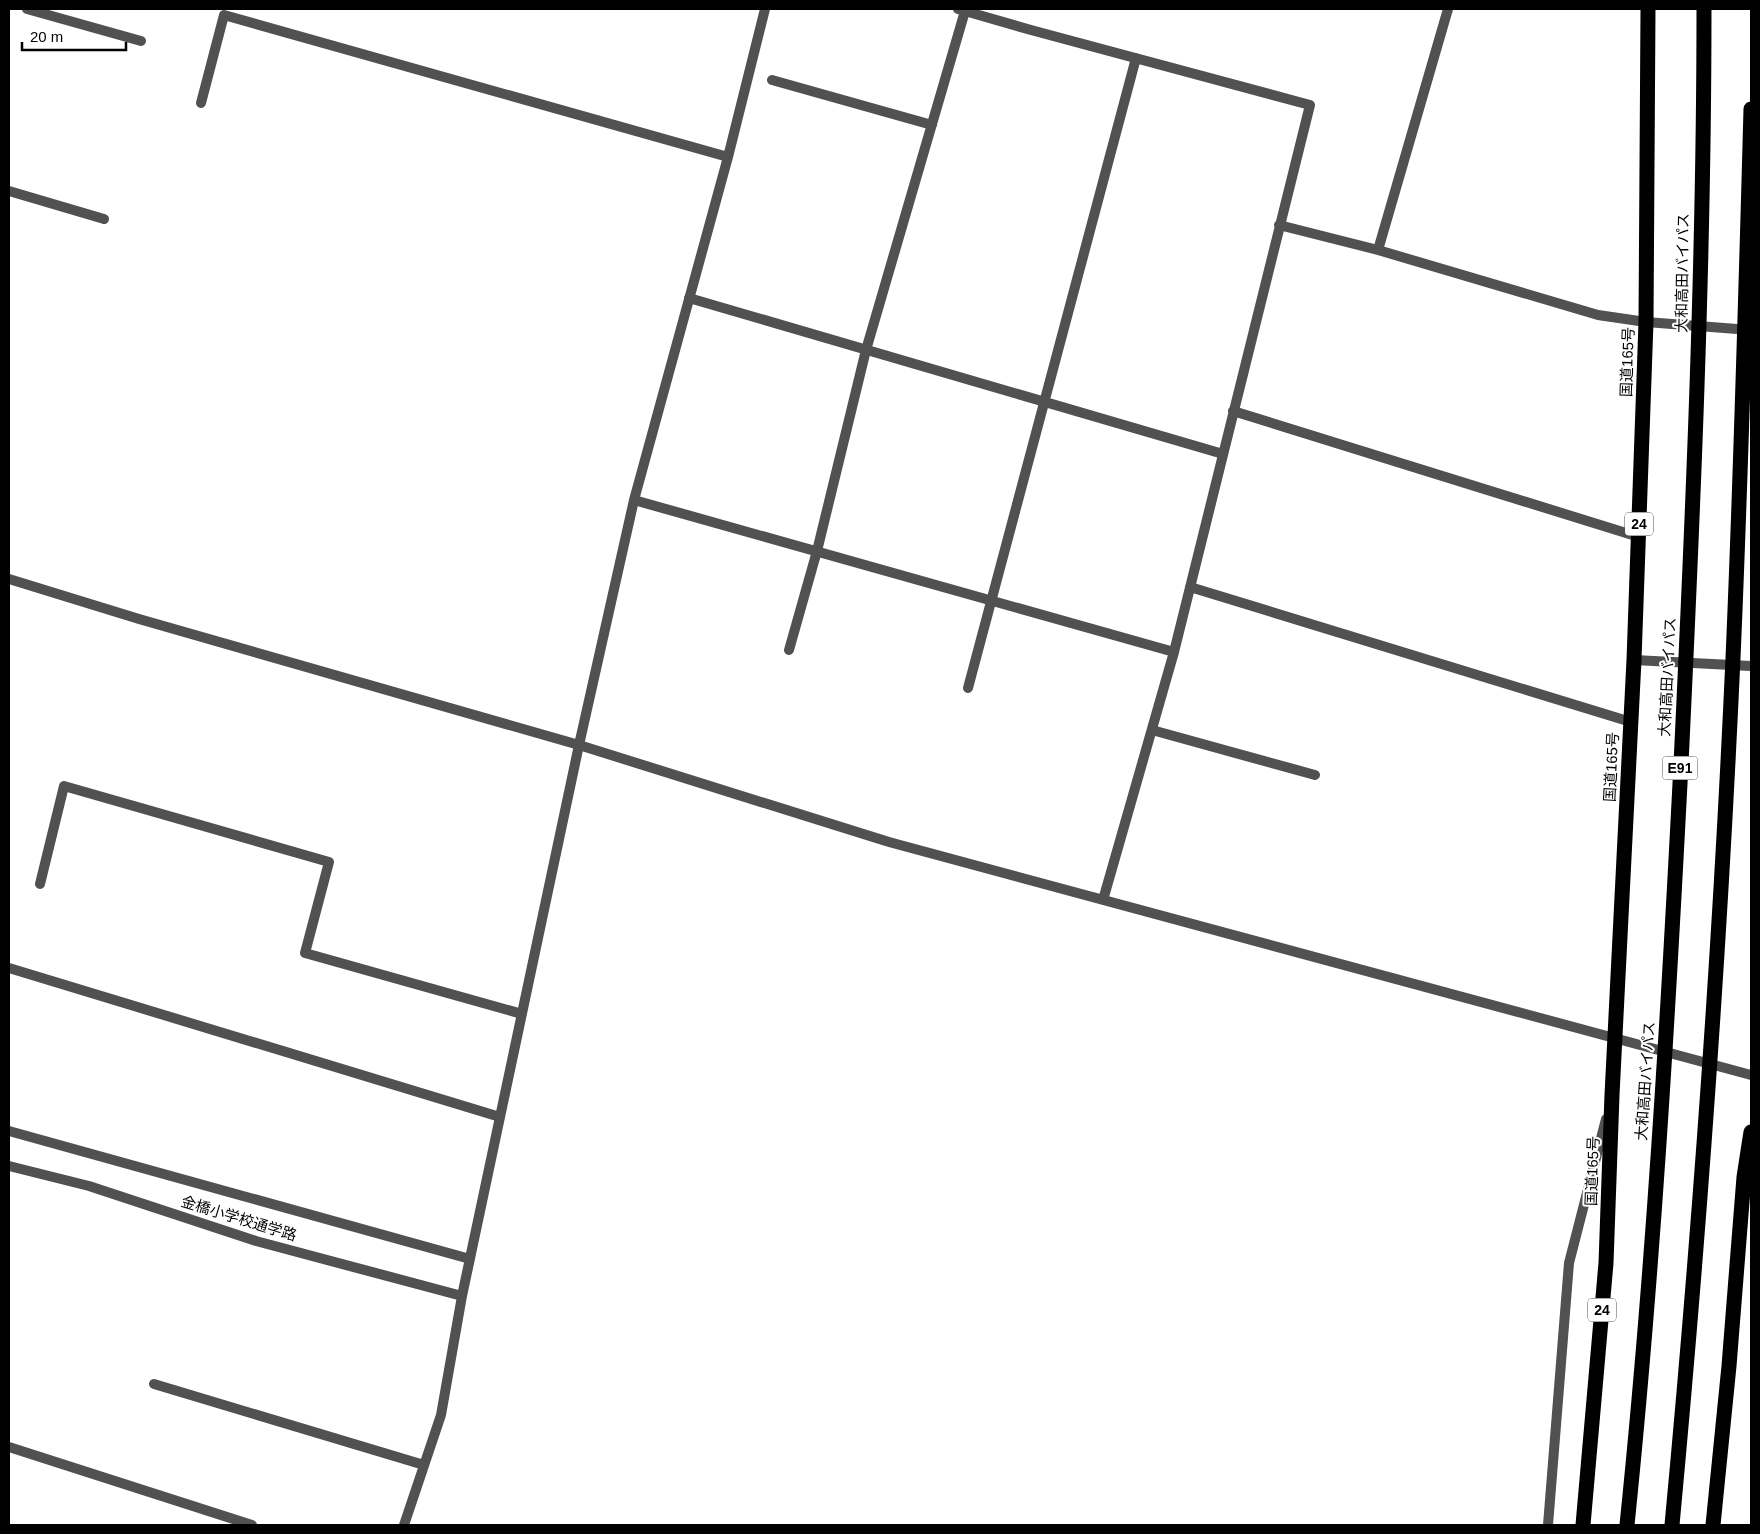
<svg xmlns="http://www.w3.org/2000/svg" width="1760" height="1534" font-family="Helvetica,'Noto Sans JP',sans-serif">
<rect width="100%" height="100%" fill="#fff"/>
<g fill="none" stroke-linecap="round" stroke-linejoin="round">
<path stroke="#515151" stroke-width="10" d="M1152,730L1315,775"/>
<path stroke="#515151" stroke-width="10" d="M27,9L141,41
M958,9L1031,30L1310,105L1174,652L1103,900
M772,80L932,125
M201,103L224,15L728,157
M9,191L104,219
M1279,225L1378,250L1598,315L1646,322L1750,330
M1378,250L1448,9
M689,298L1223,454
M1233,411L1639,537
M634,500L1174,652
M9,579L139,619L579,745L889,842L1751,1075
M1190,587L1631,722
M789,650L817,551L866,350L965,11
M1634,660L1751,666
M968,688L1136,58
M40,884L64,786L329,862L305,953L522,1014
M9,968L500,1117
M9,1131L470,1259
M9,1166L89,1186L256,1241L462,1296
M154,1384L424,1465
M9,1447L252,1525
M404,1525L441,1415L462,1296L579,745L634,500L728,157L765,9
M1548,1525L1569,1263L1606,1119"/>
<path stroke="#000" stroke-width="15" d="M1583,1525L1606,1263L1612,1095L1634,660L1646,322L1648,9
M1627,1525C1653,1272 1668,1018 1681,764C1693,512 1704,261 1704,9
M1672,1525C1699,1237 1720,947 1733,658C1741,475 1746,292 1751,109
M1713,1525L1729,1366L1744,1177L1751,1132"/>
</g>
<g text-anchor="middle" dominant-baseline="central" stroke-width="4" stroke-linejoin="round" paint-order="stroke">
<g fill="#fff" stroke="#4c4c4c" stroke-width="1">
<rect x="1625" y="512.5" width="28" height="23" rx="4"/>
<rect x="1662.5" y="756.5" width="35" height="23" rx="4"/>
<rect x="1588" y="1298.5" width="28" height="23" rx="4"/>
</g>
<g font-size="14" font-weight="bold" fill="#000">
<text x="1639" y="524">24</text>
<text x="1680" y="768">E91</text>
<text x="1602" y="1310">24</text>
</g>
<g font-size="15" fill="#000" stroke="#fff">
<text transform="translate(1682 273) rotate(-89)">大和高田バイパス</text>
<text transform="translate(1627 362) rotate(-88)">国道165号</text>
<text transform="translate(1667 677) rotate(-87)">大和高田バイパス</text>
<text transform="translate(1611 767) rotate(-87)">国道165号</text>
<text transform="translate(1645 1081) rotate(-86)">大和高田バイパス</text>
<text transform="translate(1592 1171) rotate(-88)">国道165号</text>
<text transform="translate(239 1218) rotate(17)">金橋小学校通学路</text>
</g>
</g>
<rect width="1760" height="1534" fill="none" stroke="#000000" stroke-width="20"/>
<path d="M22 42v8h104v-8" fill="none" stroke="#000000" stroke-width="2.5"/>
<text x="30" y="42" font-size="15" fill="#000000" stroke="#ffffff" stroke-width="4" paint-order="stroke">20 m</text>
</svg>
